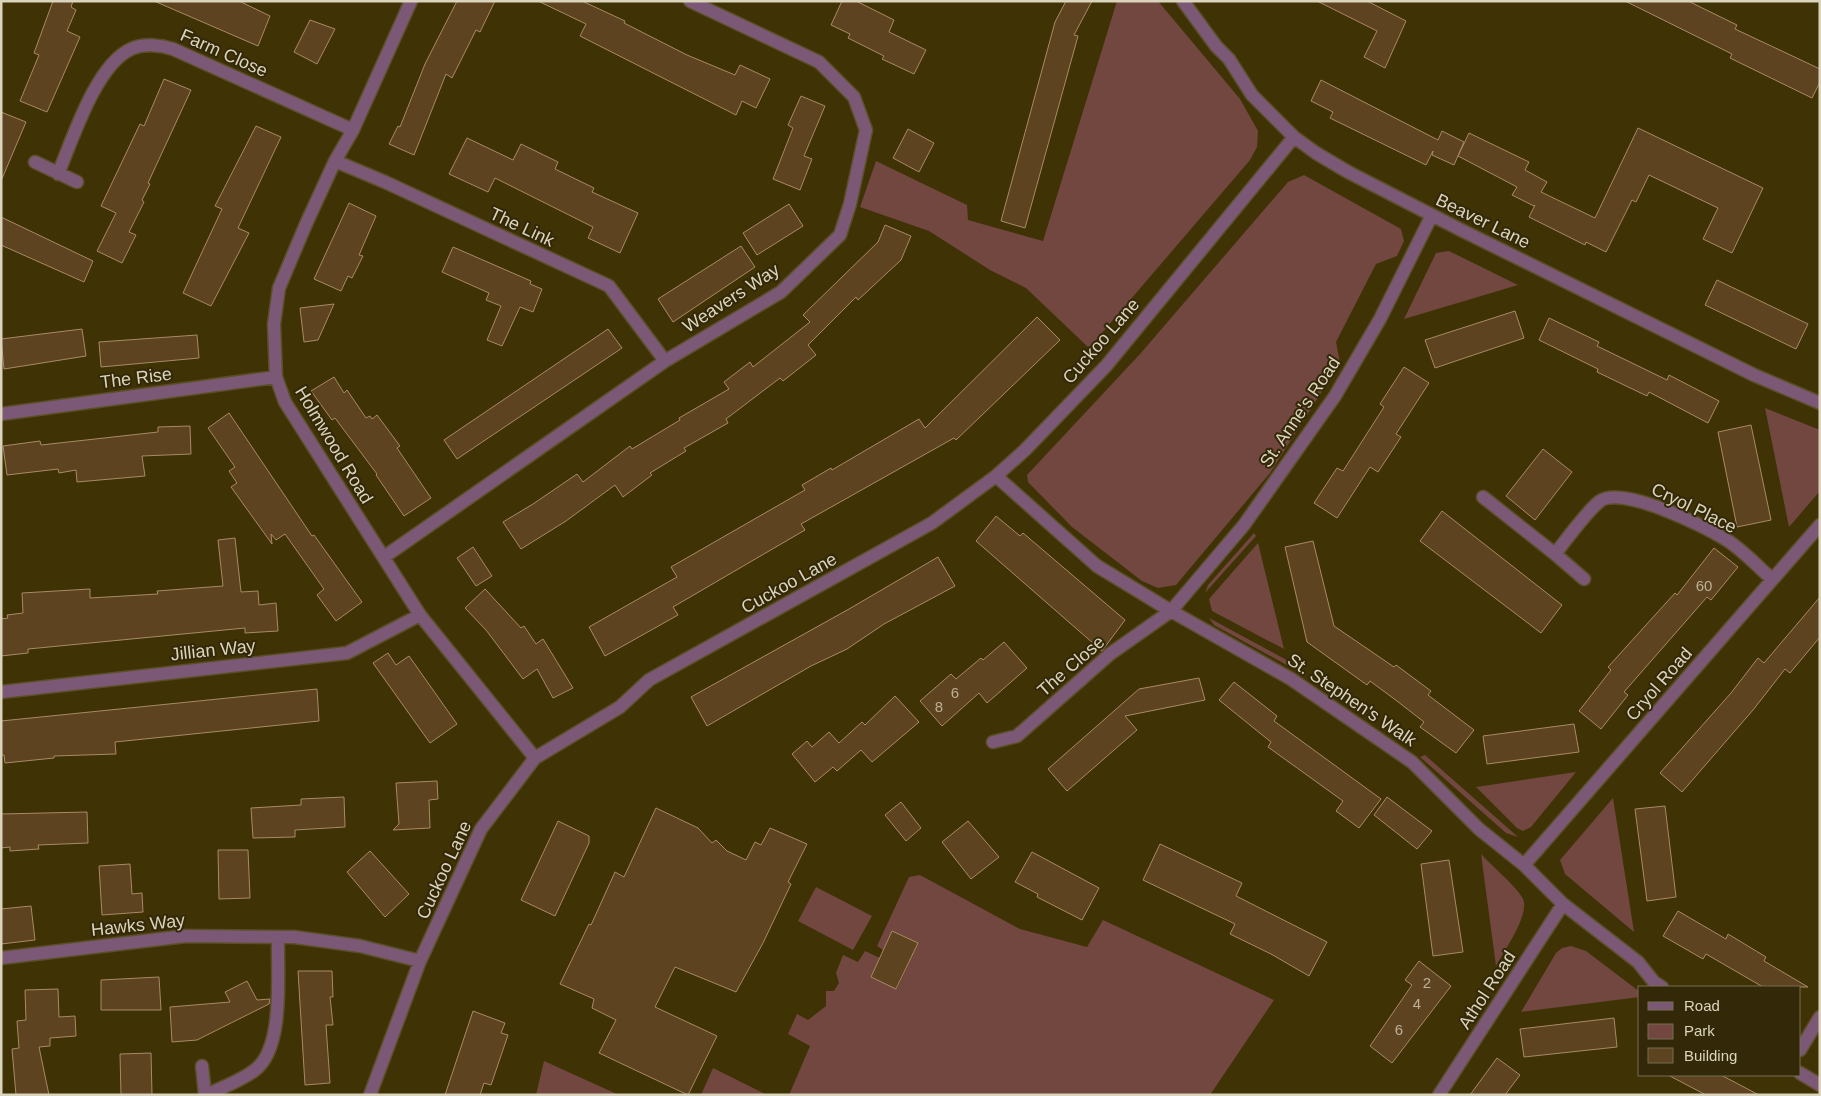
<svg xmlns="http://www.w3.org/2000/svg" width="1821" height="1096" font-family="Arial,sans-serif">
<rect width="100%" height="100%" fill="#3f3205"/>
<path fill="#714740" d="M1117,1H1158L1240,99L1258,131L1257,147L1250,160L1089,348L1026,288L990,270L929,231L860,207L876,161L967,205L968,220L1043,241Z
M1304,175L1401,229L1404,241L1397,256L1376,264L1336,342L1340,363L1270,473L1176,585L1158,588L1142,581L1072,527L1028,482L1027,475L1140,354L1288,182Z
M1449,251L1518,285L1404,319L1436,253Z
M1765,408L1820,430V491L1789,527Z
M1254,533L1256,536L1205,593L1208,585Z
M1258,543L1284,649L1212,611L1209,599Z
M1209,618L1294,664L1292,668L1214,625Z
M1425,755L1518,837L1506,833L1420,757Z
M1576,772L1531,827L1523,831L1517,828L1476,787Z
M1613,798L1634,932L1565,874L1560,860Z
M1481,854C1490,864 1518,888 1523,899C1530,915 1504,951 1496,966Z
M920,875L1020,929L1087,947L1103,920L1274,1000L1210,1095H789L810,1046L788,1034L797,1014L808,1020L826,1006V991H834L839,983L836,973L843,955L858,962L865,951L880,958L871,977L897,989L918,943L892,931L883,950L877,946L909,877Z
M816,887L872,916L853,950L798,921Z
M1571,946L1586,951L1640,992V997L1521,1012L1556,953L1562,948Z
M544,1061L619,1095H536Z
M713,1068L767,1095H701Z"/>
<path fill="#5e4321" stroke="#a88a66" d="M53,1H73L71,7L76,10L67,31L80,37L47,112L20,101L39,55L34,53Z
M154,1H239L270,16L258,46Z
M457,1H495L480,32L476,30L452,78L446,74L414,155L389,144L398,126L400,127L425,64Z
M538,1H582L625,21L624,23L687,55L735,75L740,65L770,79L756,108L742,101L736,115L580,36L586,24Z
M842,1H856L894,20L889,32L926,50L914,74L882,59L884,56L848,38L850,34L831,25Z
M1066,1H1092L1074,35L1078,36L1025,228L1001,221L1055,22Z
M1317,1H1367L1406,21L1385,68L1364,57L1377,31Z
M1625,1H1688L1737,25L1735,29L1820,69V82L1812,98L1730,58L1732,54Z
M310,20L335,29L317,64L294,52Z
M164,79L191,90L148,183L150,184L142,200L144,202L129,232L136,235L122,263L97,251L116,213L101,206L140,124L144,126Z
M1321,80L1438,140L1442,131L1464,142L1454,165L1432,155L1433,151L1426,165L1330,118L1333,112L1311,101Z
M801,96L825,106L804,156L812,159L800,190L773,179L793,128L788,125Z
M1,112L26,122L1,181Z
M256,126L281,137L238,228L249,233L211,306L183,293L222,209L215,206Z
M1638,128L1763,188L1732,253L1703,239L1718,208L1649,175L1636,202L1632,200L1606,252L1586,242L1585,245L1529,217L1535,205L1534,206L1512,195L1517,187L1458,156L1469,133L1529,162L1525,170L1547,182L1541,192L1595,218Z
M908,129L934,143L919,172L893,158Z
M467,138L513,160L521,144L558,162L555,169L594,188L592,192L638,213L620,253L588,238L593,227L495,178L488,192L449,174Z
M349,203L376,216L359,255L363,256L352,278L348,276L341,291L314,279Z
M789,204L803,226L757,255L743,233Z
M1,217L93,261L84,282L1,245Z
M885,225L911,236L901,260L858,300L856,297L808,345L816,355L783,381L780,378L726,419L728,423L684,448L686,451L650,473L652,475L623,497L615,485L566,521L521,549L503,522L533,504L577,474L583,482L630,446L632,449L680,420L679,418L729,389L724,382L750,362L753,367L810,322L803,315L878,242Z
M741,246L755,267L673,322L658,299Z
M453,247L531,281L530,284L542,289L533,312L520,307L502,346L487,340L501,306L486,300L489,293L442,272Z
M1717,280L1808,324L1796,349L1705,305Z
M334,304L318,340L304,342L300,308Z
M1515,311L1524,338L1435,368L1425,340Z
M1037,317L1060,340L956,440L954,438L801,524L805,530L673,607L678,615L605,656L589,627L677,577L671,567L805,490L802,485L831,468L832,470L919,419L925,428Z
M1549,318L1599,342L1597,346L1667,380L1669,375L1719,401L1708,423L1649,392L1647,396L1597,372L1598,369L1539,340Z
M82,329L86,356L4,369L1,339Z
M608,329L622,348L457,459L444,440Z
M197,335L199,358L101,367L99,342Z
M1404,367L1429,383L1396,434L1401,437L1378,472L1370,467L1337,518L1314,503L1337,468L1343,471L1384,407L1380,404Z
M334,377L344,393L347,390L366,418L370,416L372,419L377,415L400,446L397,448L431,498L404,516L376,475L377,474L335,418L332,420L311,391Z
M229,413L312,536L314,535L362,602L336,621L317,595L324,589L285,534L276,540L271,534L272,544L231,487L237,483L229,471L235,467L208,428Z
M1751,425L1771,520L1737,527L1718,432Z
M190,426L191,454L142,456L145,476L77,482L76,470L59,473L58,469L7,475L3,446L40,441L41,445L158,432V427Z
M1543,449L1572,472L1535,520L1506,496Z
M1442,511L1562,605L1541,633L1420,541Z
M996,516L1020,536L1023,533L1125,620L1102,651L976,541Z
M235,538L241,592L258,591L259,605L276,603L278,631L245,633V628L28,649V653L1,656V619L8,618L7,615L23,613L22,593L90,589V598L158,594L157,591L223,586L218,540Z
M1313,541L1334,626L1394,667L1396,665L1431,691L1428,695L1474,730L1456,753L1420,727L1424,722L1397,701L1370,681L1367,685L1307,642L1285,547Z
M473,547L492,576L476,586L457,558Z
M1714,548L1738,567L1711,600L1707,597L1624,692L1628,695L1601,729L1579,711L1611,670L1608,667L1675,593L1677,595Z
M938,557L955,586L884,624L847,649L811,666L707,726L691,697L849,609Z
M485,589L521,628L524,626L536,644L543,639L573,688L553,698L537,669L523,679L486,630L465,608Z
M1820,597V637L1790,673L1785,669L1753,710L1682,792L1660,773L1731,693L1758,658L1764,663Z
M1004,642L1027,668L987,703L979,693L942,726L920,701L951,674L956,679L981,658L983,660Z
M388,653L396,665L409,656L457,724L430,743L373,663Z
M1199,678L1205,700L1125,716L1137,730L1067,791L1048,769L1139,689Z
M1234,682L1277,716L1274,721L1381,799L1359,828L1336,811L1343,801L1268,747L1271,742L1219,700Z
M317,689L319,721L115,742L116,754L54,756V758L5,763L4,755H1V721Z
M895,696L919,722L872,762L861,750L837,771L833,767L815,782L792,754L807,741L812,747L829,732L839,743L862,722L865,725Z
M1574,724L1579,752L1487,764L1483,736Z
M437,781L438,799L429,800L430,828L393,830L399,824L396,783Z
M344,797L345,827L295,830V837L253,838L251,808L301,805V799Z
M1387,797L1432,831L1417,849L1374,815Z
M901,802L921,828L906,841L885,815Z
M1665,806L1676,897L1647,901L1635,809Z
M656,808L698,828L712,843L716,840L727,851L746,860L755,842L761,845L770,828L807,844L788,882L791,884L763,943L736,992L675,967L655,1007L717,1036L688,1095L599,1053L616,1020L592,1008L594,999L560,984L589,924L591,925L615,872L624,877Z
M87,812L88,843L38,845L39,849L10,851V847L1,848V814Z
M558,821L589,836V843L555,916L521,900Z
M968,821L999,857L971,879L942,842Z
M1160,844L1242,883L1236,896L1327,942L1309,976L1271,954L1230,934L1235,924L1143,880Z
M218,850H248L250,898L219,899Z
M370,851L409,894L385,917L347,872Z
M1032,852L1099,888L1082,920L1037,897L1038,894L1015,882Z
M1449,860L1463,952L1433,956L1421,864Z
M130,864L132,894L142,893L143,912L102,915L99,866Z
M31,906L35,940L1,944V909Z
M1678,911L1726,939L1728,934L1766,957L1764,961L1808,987H1763L1706,954L1703,959L1663,936Z
M892,931L918,943L896,989L871,977Z
M1419,961L1451,986L1392,1063L1370,1046L1412,985L1405,980Z
M298,971H332L333,997H330L333,1025H326L330,1083L305,1085Z
M159,977L161,1010H101V980Z
M247,981L257,1000L270,999L269,1004L197,1040L172,1042L170,1007L230,1002L225,992Z
M58,989L59,1017L75,1016L76,1036L50,1038V1046L39,1047L49,1095H16L12,1049L19,1048L17,1021L26,1020L25,990Z
M473,1011L505,1023L501,1033L508,1035L491,1085L484,1083L480,1095H445Z
M1614,1018L1617,1047L1524,1057L1520,1029Z
M151,1053L152,1095H121L120,1054Z
M1497,1058L1520,1075L1505,1095H1470Z
M1668,1075H1721L1759,1095H1706Z"/>
<g fill="none" stroke-linecap="round" stroke-linejoin="round">
<defs>
<path id="street" d="M411,1L353,130L335,161L306,224L279,288L274,324L276,377L285,402L420,615L535,758
M1183,1L1216,46L1229,59L1252,95L1294,137L1316,153L1348,172L1461,230L1754,375L1820,403
M335,161L385,182L609,286L665,361
M35,162L77,182
M58,174C73,138 96,65 131,49C143,43 161,45 173,49L353,130
M1,414L276,377
M996,476L1097,566L1171,611L1291,679L1412,762L1479,829L1524,865L1563,904L1638,962L1654,982L1662,987
M1483,497L1555,554C1567,539 1586,512 1600,501C1622,485 1704,526 1725,539C1742,549 1757,566 1772,579
M1555,554L1584,579
M384,557L665,361L781,292L840,235L850,204L866,130L854,97L819,62L690,1
M1,692L347,653L420,615
M993,742L1017,736L1110,654L1171,611L1244,525L1335,396L1380,319L1432,215
M1524,865L1820,525
M1,958L186,936L294,937L360,946L420,961
M1800,1050L1820,1017
M202,1066L205,1095
M1800,1073L1820,1085
M207,1095C222,1087 241,1081 255,1070C285,1047 277,973 278,937
M370,1095L420,961L481,829L535,758L620,707L649,680L932,523L996,476L1025,450L1106,366L1294,137
M1439,1095L1563,904"/>
</defs>
<use href="#street" stroke="#5b4f26" stroke-width="15"/>
<use href="#street" stroke="#7c5877" stroke-width="12"/>
</g>
<g text-anchor="middle" dominant-baseline="central" stroke-width="4" stroke-linejoin="round" paint-order="stroke">
<g font-size="15" fill="#bcb096">
<text x="1704" y="585">60</text>
<text x="955" y="692">6</text>
<text x="939" y="706">8</text>
<text x="1427" y="982">2</text>
<text x="1417" y="1003">4</text>
<text x="1399" y="1029">6</text>
</g>
<g font-size="18" fill="#dbd4bd" stroke="#332808">
<text transform="translate(224 53) rotate(24)">Farm Close</text>
<text transform="translate(1483 221) rotate(26)">Beaver Lane</text>
<text transform="translate(522 227) rotate(25)">The Link</text>
<text transform="translate(731 298) rotate(-33)">Weavers Way</text>
<text transform="translate(1101 341) rotate(-49)">Cuckoo Lane</text>
<text transform="translate(136 378) rotate(-7)">The Rise</text>
<text transform="translate(1300 412) rotate(-56)">St. Anne's Road</text>
<text transform="translate(334 445) rotate(59)">Holmwood Road</text>
<text transform="translate(1694 508) rotate(26)">Cryol Place</text>
<text transform="translate(789 583) rotate(-29)">Cuckoo Lane</text>
<text transform="translate(213 650) rotate(-6)">Jillian Way</text>
<text transform="translate(1071 666) rotate(-41)">The Close</text>
<text transform="translate(1659 684) rotate(-49)">Cryol Road</text>
<text transform="translate(1352 700) rotate(34)">St. Stephen's Walk</text>
<text transform="translate(444 870) rotate(-65)">Cuckoo Lane</text>
<text transform="translate(138 925) rotate(-6)">Hawks Way</text>
<text transform="translate(1487 990) rotate(-57)">Athol Road</text>
</g>
</g>
<rect width="1821" height="1096" fill="none" stroke="#dbd4bd" stroke-width="5"/>
<rect x="1638" y="986" width="162" height="90" fill="#332808" stroke="#766d50"/>
<rect x="1648" y="1002" width="25" height="8" fill="#7c5877" stroke="#766d50"/>
<text x="1684" y="1011" font-size="15" fill="#dbd4bd">Road</text>
<rect x="1648" y="1024" width="25" height="15" fill="#714740" stroke="#766d50"/>
<text x="1684" y="1036" font-size="15" fill="#dbd4bd">Park</text>
<rect x="1648" y="1048" width="25" height="15" fill="#5e4321" stroke="#766d50"/>
<text x="1684" y="1061" font-size="15" fill="#dbd4bd">Building</text>
</svg>
